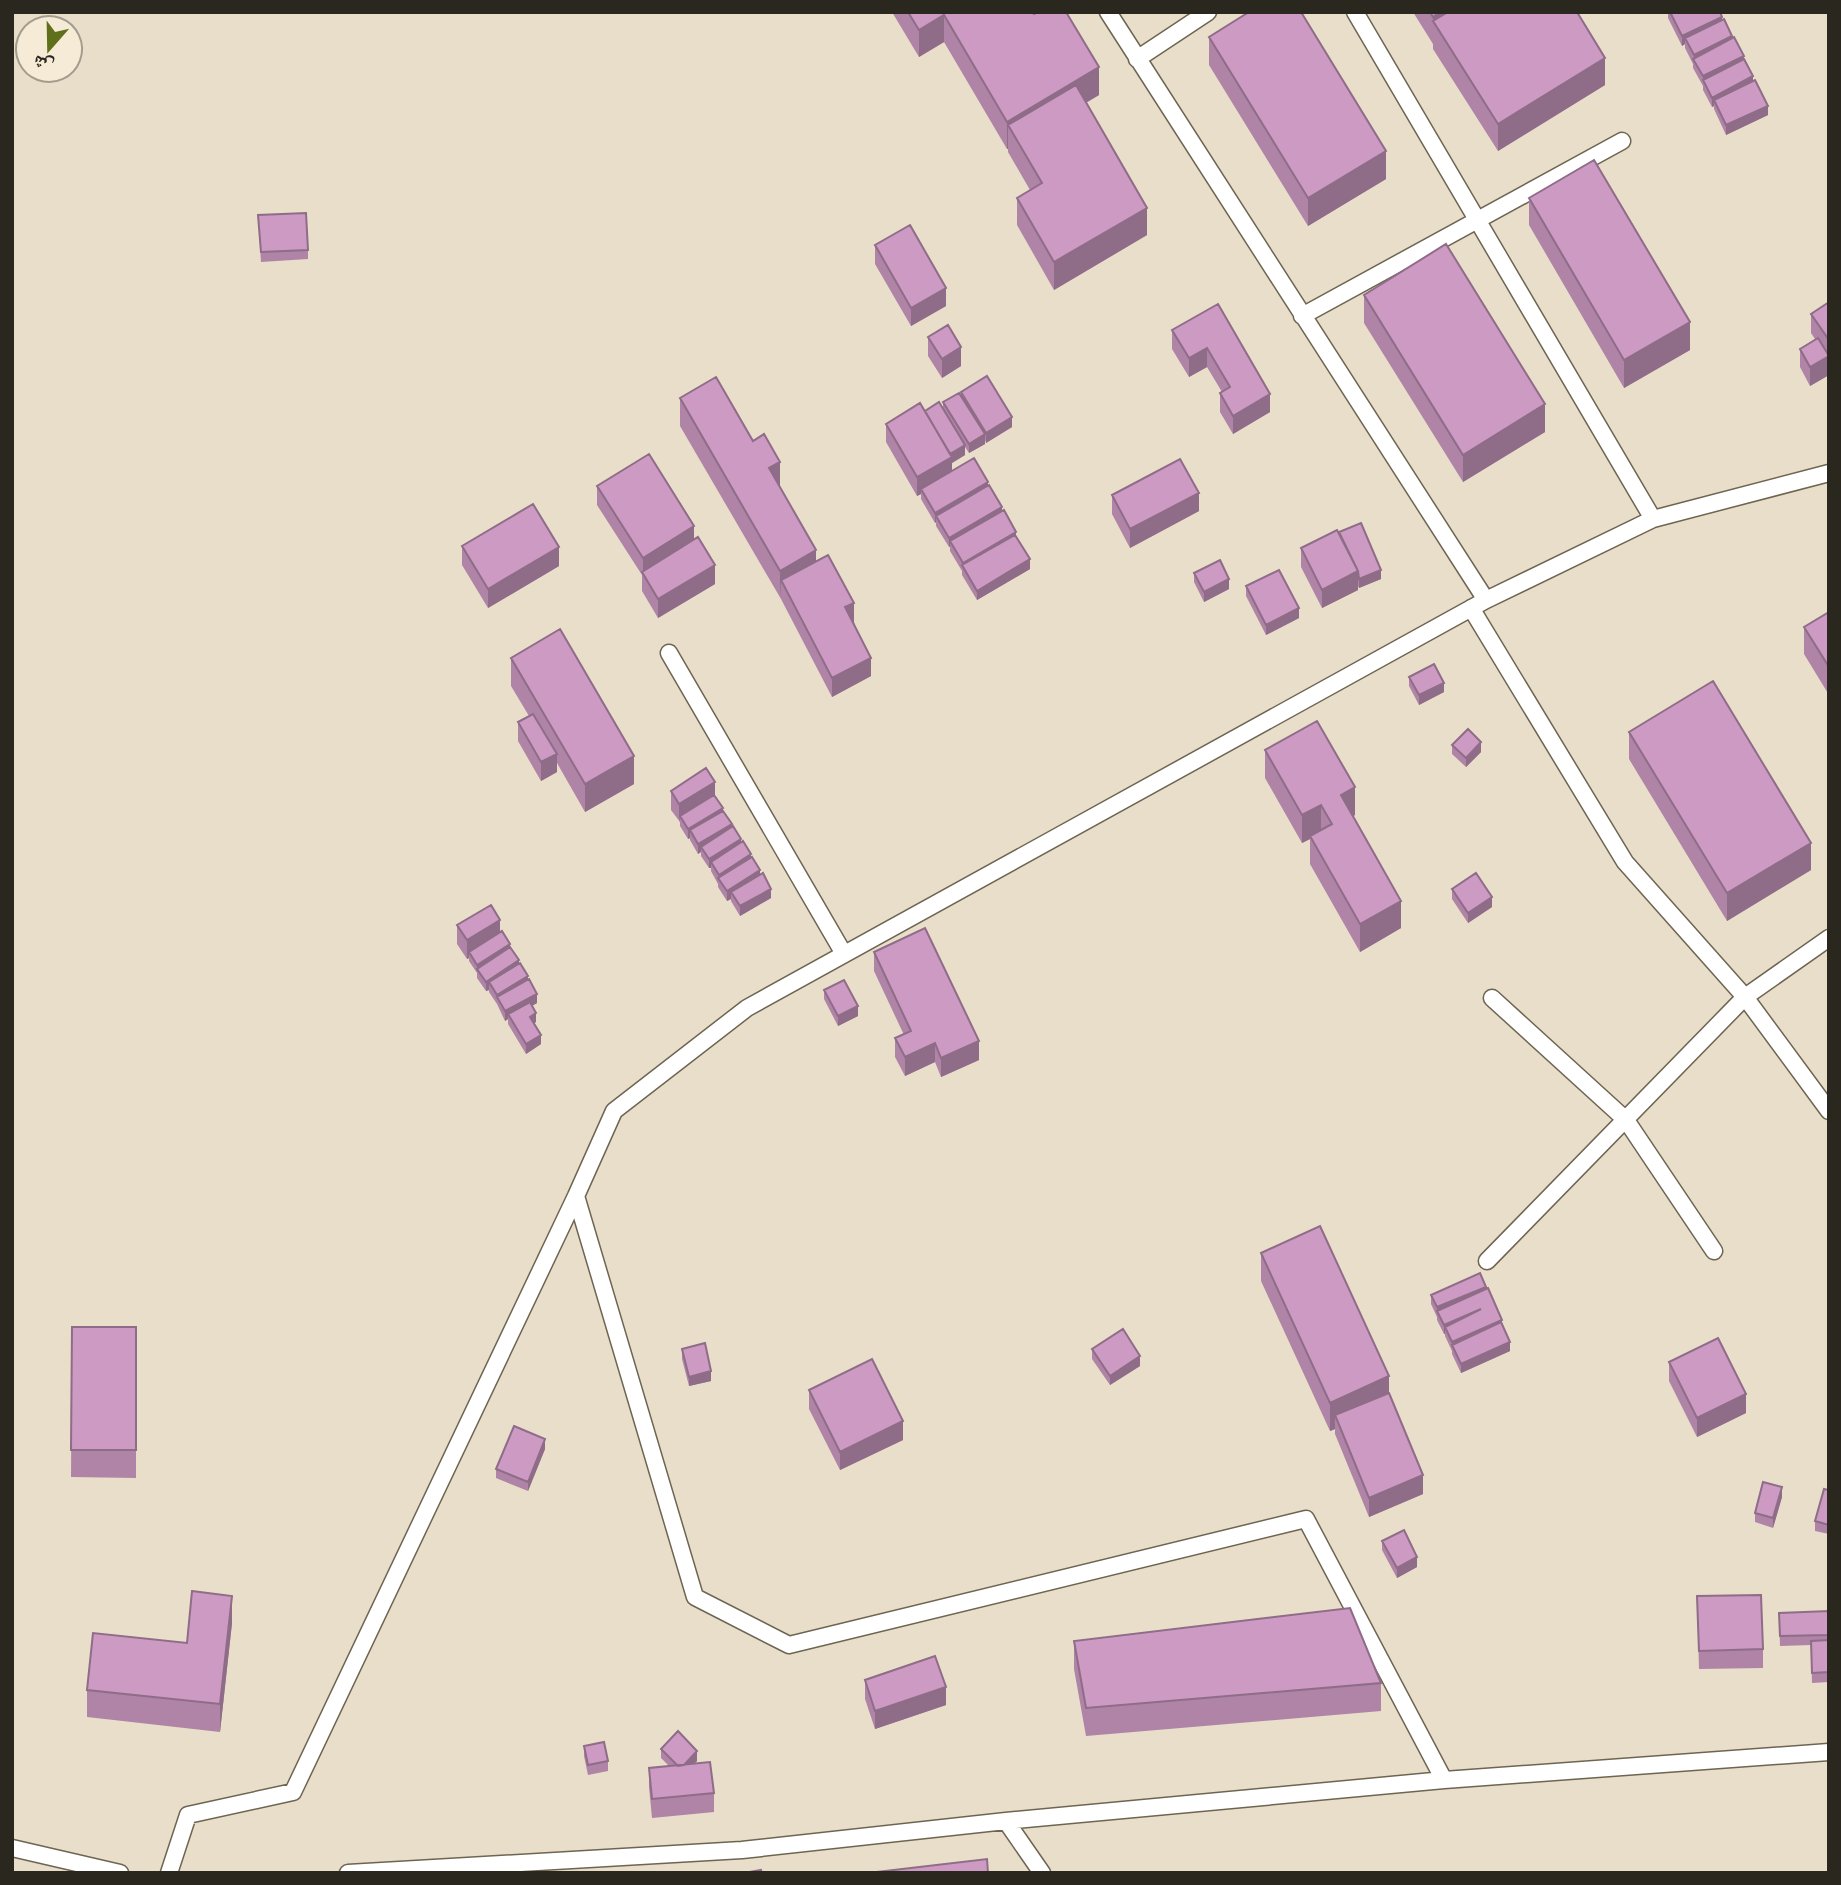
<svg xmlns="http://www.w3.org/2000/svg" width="1841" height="1885" font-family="'Archivo Narrow','Noto Naskh Arabic',sans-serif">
<rect width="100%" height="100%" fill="#e8dec9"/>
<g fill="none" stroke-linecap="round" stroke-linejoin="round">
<defs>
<path id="lane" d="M1108,12L1486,600
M1355,12L1653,519
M1137,59L1208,12
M1302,316L1622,141
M1471,608L1625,862L1745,997L1829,1111
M669,653L844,954
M1492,998L1626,1120L1714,1251
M576,1196L695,1597L789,1645L1306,1519L1444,1780
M1487,1261L1745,997L1829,938
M1006,1821L1042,1873
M12,1848L120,1873
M169,1873L188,1815L293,1792L576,1196L614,1111L747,1008L1486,600L1653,519L1829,473
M348,1873L742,1850L1006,1821L1444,1780L1829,1752"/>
</defs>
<use href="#lane" stroke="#6d6552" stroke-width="19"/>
<use href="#lane" stroke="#fff" stroke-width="16"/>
</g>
<path fill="#af84a7" d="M892,12H1033L1099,95L1086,103L1147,235L1054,290L1017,225V198L1030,190L1008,152V149H1007L944,42L919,57Z
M1413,12H1577L1605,85L1498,151L1433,49V44Z
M1668,12H1720L1722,20L1753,80L1768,115L1726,135L1714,109V106L1712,107L1703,90V86L1693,68V64L1685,48V44L1682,46L1668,18Z
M1209,37L1386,179L1308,226L1209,65Z
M1529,198L1690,350L1624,388L1529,225Z
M258,215L308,250V259L261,262Z
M875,245L946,306L911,326L875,264Z
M1364,295L1545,432L1463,482L1364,323Z
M1829,302V375L1810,386L1800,367V349L1815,339L1811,333V314Z
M1218,304L1270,412L1233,434L1220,412V393L1222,392L1207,367L1189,377L1172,349V330Z
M928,337L961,366L942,378L928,356Z
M961,392L1012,427L986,443L985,440V444L969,453L965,447V455L952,463V471L988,486L1016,536L1030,569L977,600L962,575V571L950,551V547H949L936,526V522L935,523L921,499V494L917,496L886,442V424L925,411L943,409V402L961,396Z
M680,398L780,487L816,562L854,622L871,676L832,697L781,599L680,426Z
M597,486L694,540L715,584L658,618L642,591V575L597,505Z
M1112,495L1199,511L1130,548L1112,514Z
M1339,533L1381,579L1359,588L1358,586V590L1322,608L1301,567V548Z
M462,546L559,566L488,608L462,565Z
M1194,573L1229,589L1204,602L1194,582Z
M1246,586L1299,618L1266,635L1246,596Z
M1829,612V695L1804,654V627Z
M511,658L634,784L585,812L557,763V772L541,781L518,741V722L529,716L511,686Z
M1409,677L1444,692L1419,705L1409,686Z
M1629,732L1811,870L1727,921L1629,759Z
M1452,745L1481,752L1466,767L1452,754Z
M1265,750L1355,815L1353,816L1401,928L1360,952L1310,864V839L1302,843L1265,778Z
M671,791L715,796L732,827L751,857L771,898L740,916L731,901V899L727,901L718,887V884L711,871V868H709L701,856V852L698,854L690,840V838L688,839L680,826V822L671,810Z
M1452,889L1492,907L1468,923L1452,899Z
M457,925L500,932L510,947L528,980L537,1003L532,1006L536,1022L534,1023L541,1044L526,1054L508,1024V1019L505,1021L497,1004L489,992V990L486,991L477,978V973L469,961V958L467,959L457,944Z
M874,952L979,1060L941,1077L935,1062L905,1076L895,1057V1038L904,1035L874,971Z
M824,990L858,1016L838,1026L824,999Z
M1261,1253L1389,1393L1423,1494L1369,1517L1335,1434V1429L1330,1431L1261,1281Z
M1486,1289L1502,1325L1510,1351L1461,1373L1452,1354V1351L1445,1336V1334H1444L1437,1320V1317L1431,1304V1295Z
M72,1327H136V1478L71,1477Z
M682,1349L711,1381L689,1386L682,1359Z
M1092,1349L1140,1366L1110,1385L1092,1359Z
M1669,1362L1746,1413L1697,1437L1669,1381Z
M809,1390L903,1440L840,1470L809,1409Z
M545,1449L528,1491L496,1478V1469Z
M1829,1490V1534L1815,1531V1521Z
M1782,1497L1773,1528L1755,1522V1513Z
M1382,1541L1417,1567L1397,1578L1382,1550Z
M1697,1596L1763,1649V1668L1699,1669Z
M1829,1611V1682L1812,1683L1811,1645L1780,1646L1779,1613Z
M232,1623L220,1732L87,1717V1690L187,1643Z
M1074,1641L1381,1683V1711L1086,1736L1074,1669Z
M865,1680L946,1705L875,1729L865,1699Z
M584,1746L608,1761V1771L588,1775L584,1756Z
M661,1749L697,1761L694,1764L714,1793V1812L652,1818L649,1787V1768L669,1766L661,1758Z"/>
<path fill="#8f6c88" d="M1440,12H1487L1433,21V44V17Z
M944,15V42L919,57V30Z
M1722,17V26L1685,38V44L1682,46V36Z
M1732,36V45L1694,59V55Z
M1744,56V65L1703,80V86V76Z
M1605,58V85L1498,151V124Z
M1099,67V95L1018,142L1008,125V149H1007V122Z
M1753,76V86L1714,100V106L1712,107V98Z
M1768,106V115L1726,135V125Z
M1386,151V179L1308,226V198Z
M1147,208V235L1054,290V262Z
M946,288V306L911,326V308Z
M1690,322V350L1624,388V360Z
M961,347V366L942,378V359Z
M1207,348V367L1189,377V358Z
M1829,356V375L1810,386V367Z
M1270,394V412L1233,434V416Z
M1545,404V432L1463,482V455Z
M1012,417V427L986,443V433Z
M985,434V444L969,453V444Z
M965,445V455L952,463V476L921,489V494L917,496V477L950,454Z
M780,462V490L769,468Z
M988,482V492L936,516V522L935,523V513Z
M1199,493V511L1130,548V529Z
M1002,507V516L950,541V547H949V538Z
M694,526V545L643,574V558Z
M1016,532V541L963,567V563Z
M559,547V566L488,608V589Z
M816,550V578L781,580L780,598V571Z
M1030,559V569L977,600V591Z
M715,565V584L658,618V599Z
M1381,570V579L1359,588V579Z
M1358,571V590L1322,608V590Z
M1229,579V589L1204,602V592Z
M854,603V622L845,626V607Z
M1299,608V618L1266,635V625Z
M871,658V676L832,697V678Z
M1444,683V692L1419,705V695Z
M1481,742V752L1466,767V758Z
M557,754V772L541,781V762Z
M634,756V784L585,812V784Z
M715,782V801L680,816L679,823V804Z
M1355,787V815L1341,823V795Z
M1321,805V833L1310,836V839L1302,843V815Z
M723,808V817L690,830V838L688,839V829Z
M732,824V834L701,847V852L698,854V844Z
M741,839V849L711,862V868H709V859Z
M1811,843V870L1727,921V893Z
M751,854V864L719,879V875Z
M760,870V879L731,892V899L727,901V891Z
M771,889V898L740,916V906Z
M1492,897V907L1468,923V913Z
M1401,901V928L1360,952V924Z
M500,920V938L469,952V958L467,959V940Z
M510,944V953L477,970V965Z
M519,960V970L489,982V990L486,991V982Z
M528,976V985L497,997V1005V995Z
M537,994V1003L510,1018L508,1014V1019L505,1021V1011Z
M858,1006V1016L838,1026V1016Z
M536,1013V1022L530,1026V1017Z
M541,1035V1044L526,1054V1044Z
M979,1041V1060L941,1077V1058Z
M935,1043V1062L905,1076V1057Z
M1486,1287V1296L1437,1311V1317V1307Z
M1481,1309L1445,1327V1334H1444V1325Z
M1502,1320V1329L1452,1346V1342Z
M1510,1342V1351L1461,1373V1364Z
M1140,1356V1366L1110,1385V1376Z
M711,1371V1381L689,1386V1377Z
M1389,1376V1404L1335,1415V1429L1330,1431V1403Z
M1746,1394V1413L1697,1437V1418Z
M903,1421V1440L840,1470V1452Z
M545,1439V1449L528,1491V1482Z
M1423,1475V1494L1369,1517V1498Z
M1782,1487V1497L1773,1528V1518Z
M1417,1557V1567L1397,1578V1568Z
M232,1596V1623L220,1732V1704Z
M946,1687V1705L875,1729V1711Z
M697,1751V1761L681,1777V1768Z"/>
<path fill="#cc9ac2" stroke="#8f6c88" stroke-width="2" d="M908,12H1033L1034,14L1038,12H1066L1099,67L1007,122L944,15L919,30Z
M1249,12H1301L1386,151L1308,198L1209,37Z
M1430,12H1440L1433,17Z
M1448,12H1577L1605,58L1498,124L1433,21Z
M1670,12H1720L1722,17L1682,36Z
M1724,19L1732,36L1694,55L1685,38Z
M1734,37L1744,56L1703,76L1693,59Z
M1744,59L1753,76L1712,98L1703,80Z
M1755,80L1768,106L1726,125L1714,100Z
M1076,85L1147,208L1054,262L1017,198L1042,183L1008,125Z
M1594,160L1690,322L1624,360L1529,198Z
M306,213L308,250L261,252L258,215Z
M910,225L946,288L911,308L875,245Z
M1446,244L1545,404L1463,455L1364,295Z
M1829,302V340L1811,314Z
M1218,304L1270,394L1233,416L1220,393L1230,387L1207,348L1189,358L1172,330Z
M948,325L961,347L942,359L928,337Z
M1818,338L1829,356L1810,367L1800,349Z
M987,376L1012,417L986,433L961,392Z
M716,377L753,441L764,434L780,462L769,468L816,550L780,571L680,398Z
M959,393L985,434L969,444L943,402Z
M939,402L965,445L950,454L925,411Z
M920,403L952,457L917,477L886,424Z
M649,454L694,526L643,558L597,486Z
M974,458L988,482L935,513L921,489Z
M1180,459L1199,493L1130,529L1112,495Z
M989,485L1002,507L949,538L936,516Z
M533,504L559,547L488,589L462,546Z
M1004,510L1016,532L963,563L950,541Z
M1361,523L1381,570L1359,579L1358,571L1339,532Z
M1337,530L1358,571L1322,590L1301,548Z
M1015,535L1030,559L977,591L962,565Z
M698,537L715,565L658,599L642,572Z
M828,555L854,603L845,607L871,658L832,678L781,580Z
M1220,560L1229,579L1204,592L1194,573Z
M1279,570L1299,608L1266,625L1246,586Z
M1829,612V667L1804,627Z
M560,629L634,756L585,784L511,658Z
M1434,664L1444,683L1419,695L1409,677Z
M1713,681L1811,843L1727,893L1629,732Z
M533,714L557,754L541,762L518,722Z
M1317,721L1355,787L1341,795L1401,901L1360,924L1310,836L1332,824L1321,805L1302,815L1265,750Z
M1468,729L1481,742L1466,758L1452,745Z
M706,768L715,782L679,804L671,791Z
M714,795L723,808L688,829L680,816Z
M723,811L732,824L698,844L690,830Z
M733,826L741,839L709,859L701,847Z
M743,841L751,854L719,875L711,862Z
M752,857L760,870L727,891L718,878Z
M763,873L771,889L740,906L731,892Z
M1476,873L1492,897L1468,913L1452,889Z
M491,905L500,920L467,940L457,925Z
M925,928L979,1041L941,1058L935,1043L905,1057L895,1038L911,1031L874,952Z
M502,931L510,944L477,965L469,952Z
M510,947L519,960L486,982L477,969Z
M520,963L528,976L497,995L489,982Z
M529,979L537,994L505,1011L497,997Z
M844,980L858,1006L838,1016L824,990Z
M530,1002L536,1013L530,1017L541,1035L526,1044L508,1014Z
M1320,1226L1389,1376L1330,1403L1261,1253Z
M1480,1273L1486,1287L1437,1307L1431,1295Z
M1488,1288L1502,1320L1452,1342L1445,1327L1481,1309L1444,1325L1437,1311Z
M1501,1322L1510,1342L1461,1364L1452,1345Z
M72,1327H136V1450H71Z
M1123,1329L1140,1356L1110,1376L1092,1349Z
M1718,1338L1746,1394L1697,1418L1669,1362Z
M705,1343L711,1371L689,1377L682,1349Z
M872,1359L903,1421L840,1452L809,1390Z
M1389,1393L1423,1475L1369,1498L1335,1415Z
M514,1426L545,1439L528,1482L496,1469Z
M1763,1482L1782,1487L1773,1518L1755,1513Z
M1824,1489L1829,1490V1525L1815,1521Z
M1404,1530L1417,1557L1397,1568L1382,1541Z
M192,1591L232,1596L220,1704L87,1690L93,1633L187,1643Z
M1761,1595L1763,1649L1699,1651L1697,1596Z
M1350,1608L1381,1683L1086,1708L1074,1641Z
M1829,1611V1635L1780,1636L1779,1613Z
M1829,1640V1672L1812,1673L1811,1641Z
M935,1656L946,1687L875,1711L865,1680Z
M678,1731L697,1751L684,1765L678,1766L661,1749Z
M604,1742L608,1761L588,1765L584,1746Z
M710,1762L714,1793L652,1799L649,1768Z
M987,1859L988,1873H868Z
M761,1870L762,1873H744Z"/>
<rect width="1841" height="1885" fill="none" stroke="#2a271f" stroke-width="28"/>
<g transform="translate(49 49) rotate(200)"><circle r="33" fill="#f5ebd6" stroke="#a49d8d" stroke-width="2"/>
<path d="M0-5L12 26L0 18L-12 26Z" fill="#606f1a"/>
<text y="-10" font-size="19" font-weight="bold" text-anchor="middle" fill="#2a271f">ش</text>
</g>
</svg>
